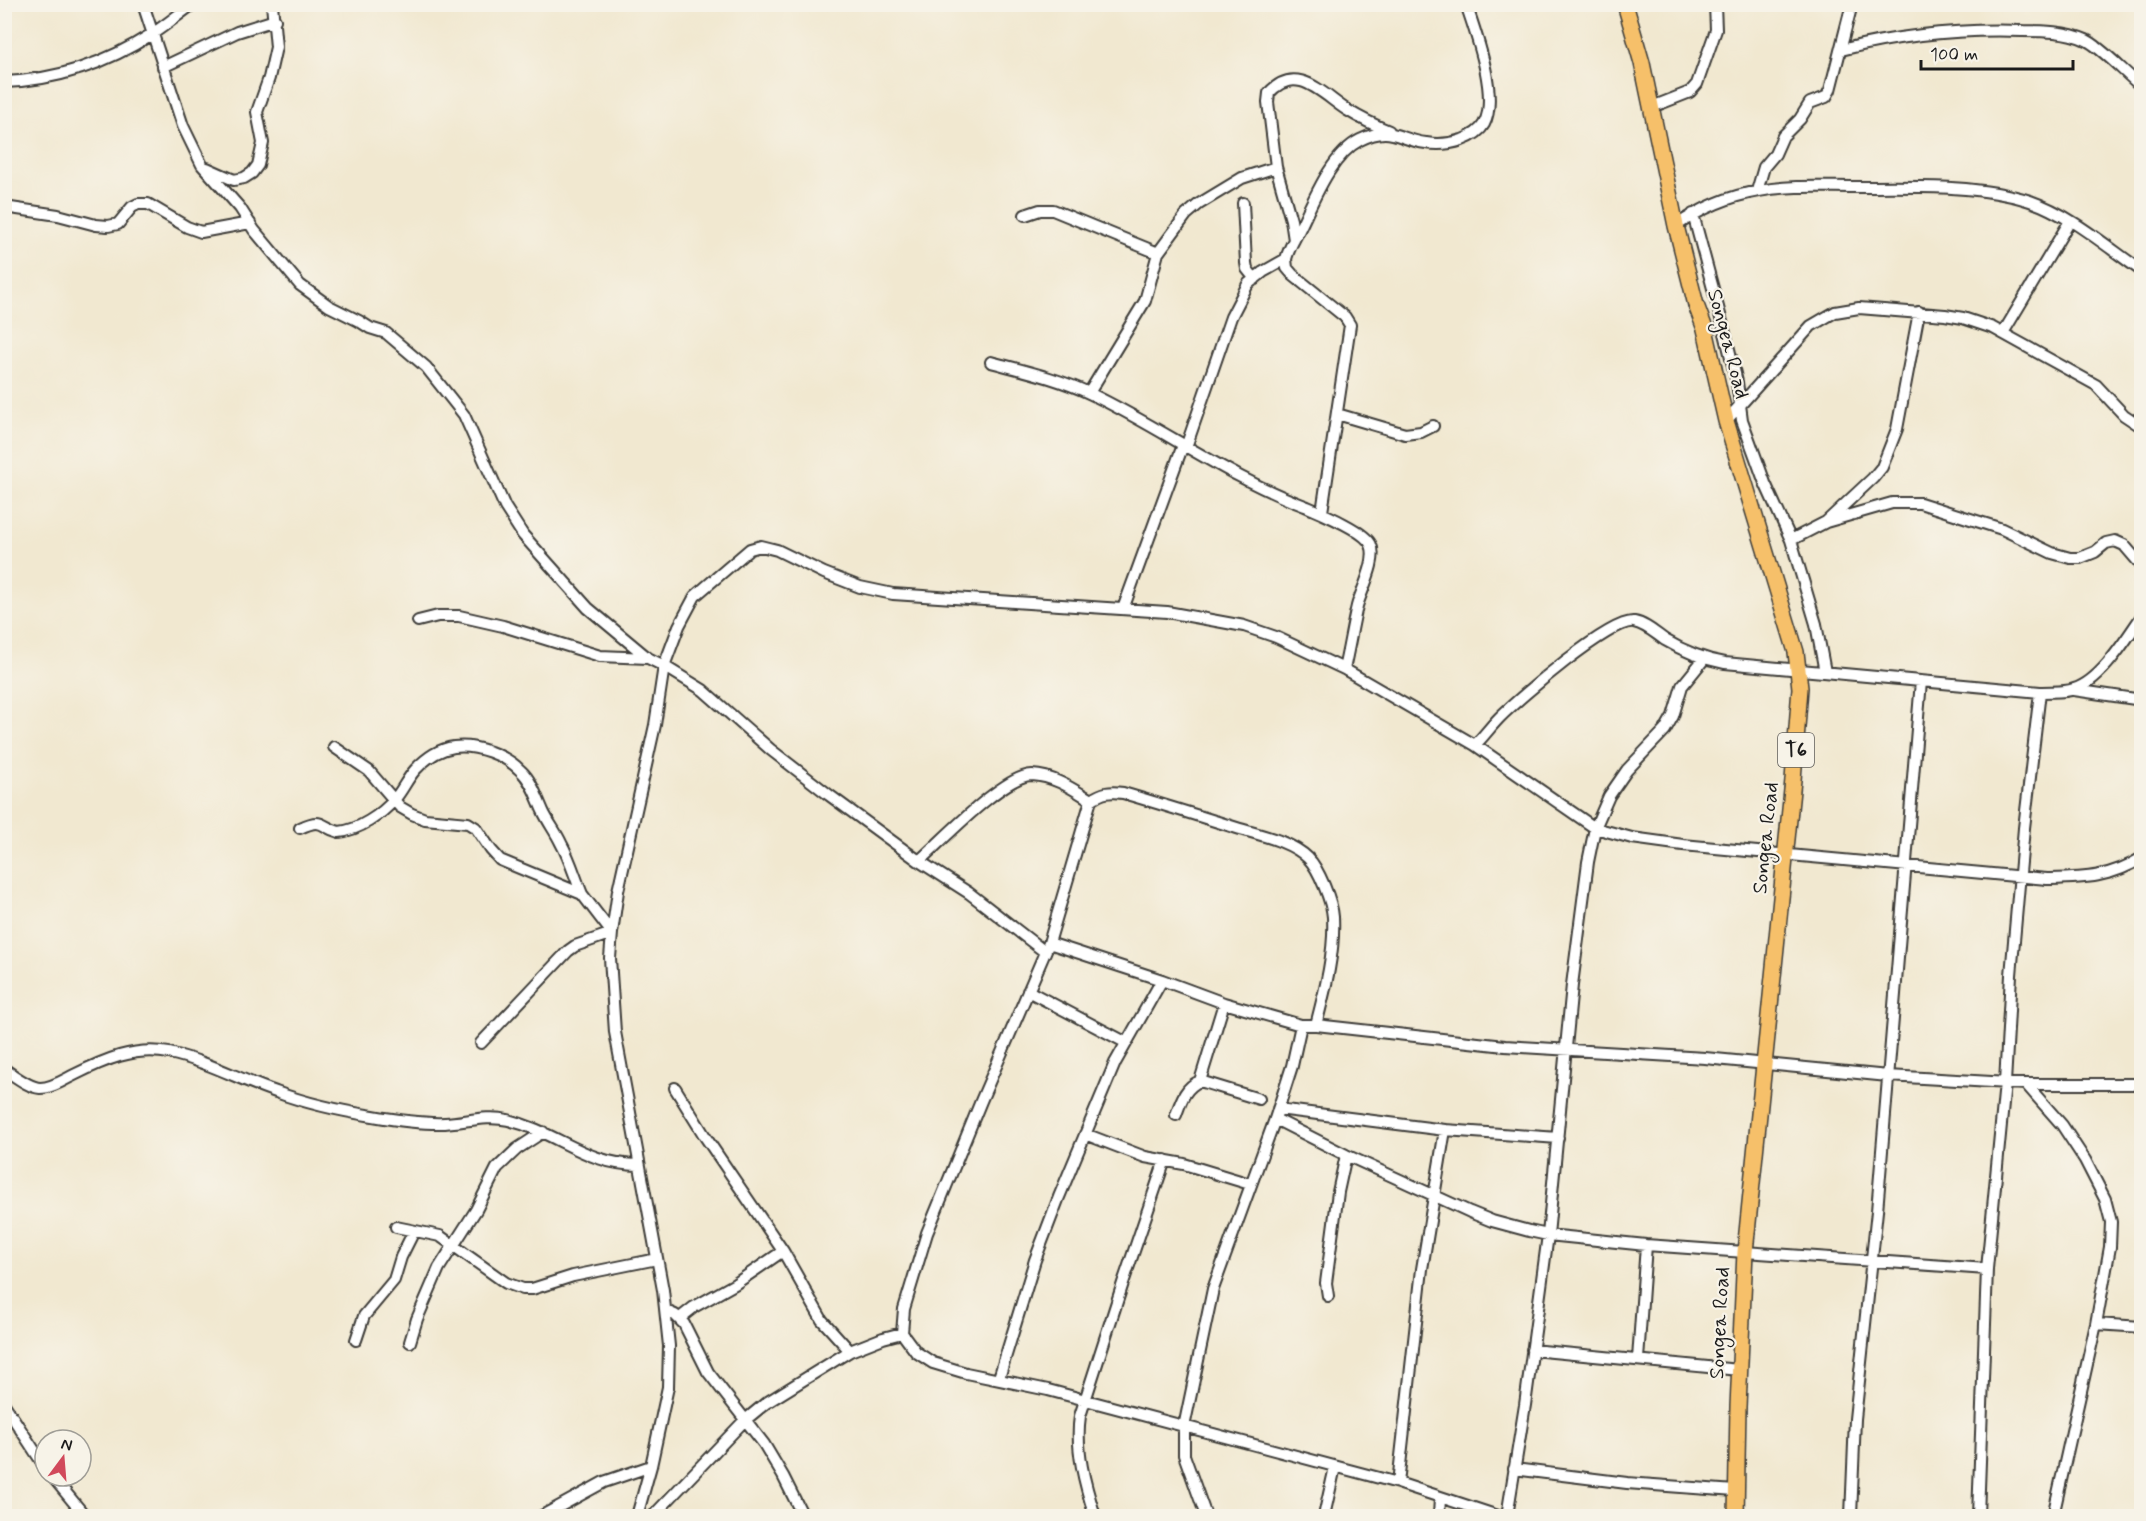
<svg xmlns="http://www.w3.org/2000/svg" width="2146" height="1521" font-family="Mynerve,sans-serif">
<rect width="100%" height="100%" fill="#f7f3e8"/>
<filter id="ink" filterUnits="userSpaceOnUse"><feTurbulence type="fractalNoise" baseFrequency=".0167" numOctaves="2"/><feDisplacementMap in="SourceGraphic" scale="12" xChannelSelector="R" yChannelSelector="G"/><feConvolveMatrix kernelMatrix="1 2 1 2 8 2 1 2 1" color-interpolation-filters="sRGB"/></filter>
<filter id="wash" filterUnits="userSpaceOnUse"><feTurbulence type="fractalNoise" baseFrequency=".008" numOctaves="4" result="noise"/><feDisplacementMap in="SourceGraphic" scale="24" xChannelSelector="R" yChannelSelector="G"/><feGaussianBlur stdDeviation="1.35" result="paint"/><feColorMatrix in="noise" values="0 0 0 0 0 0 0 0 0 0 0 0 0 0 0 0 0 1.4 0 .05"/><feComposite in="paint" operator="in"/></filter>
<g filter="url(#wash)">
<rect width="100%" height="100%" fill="#f1e8d0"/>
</g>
<g filter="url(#ink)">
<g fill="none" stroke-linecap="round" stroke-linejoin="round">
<defs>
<path id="minor" d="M143,4L183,126L202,165L240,208L254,230L300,285L329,306L359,321L370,328L386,333L426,367L464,415L505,507L523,535L588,608L648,658L664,666L703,690L771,750L829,795L919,861L969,893L1045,952
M1841,50C1900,35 1962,29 2022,31C2043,31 2066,31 2086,40C2100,46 2127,75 2142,87
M163,67L237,32L275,20
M4,82C58,80 107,63 152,34C166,25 179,14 193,4
M1652,107L1690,92L1697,84L1716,30L1715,4
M207,168L234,180L244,178L252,173L258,165L263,143L257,112L269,78L276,47L272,4
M1757,191L1764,167L1775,154L1783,136L1800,119L1810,103L1826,97L1830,90L1852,4
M1243,203L1246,263L1247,269L1255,279
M4,207L58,215L96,225L108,226L118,224L132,207L138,204H148L187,227L201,232L250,223
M1693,214L1726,337L1737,382L1742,420L1765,483L1791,540L1816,624L1825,672
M1025,215L1040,210H1053L1158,253
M1676,226C1700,209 1729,196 1759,191C1790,185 1822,187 1854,187C1908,187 1978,184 2030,201C2071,215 2107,247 2142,271
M1294,240L1291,220L1276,167L1268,102L1269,93C1297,62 1323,95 1347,110C1360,118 1374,125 1389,131
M2003,333L2070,221
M991,362C1025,371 1060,379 1091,394C1164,429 1229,478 1305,506C1319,512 1366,531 1371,545C1378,560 1361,591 1357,606C1352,627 1349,648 1344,669
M1089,393L1145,301L1158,253L1186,215L1199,204L1242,178L1276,167
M1337,414L1405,434L1421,432L1433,426
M1726,421L1811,326L1835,312L1859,308L1945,315L1963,318L1993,328L2096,385L2124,415L2142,427
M1186,447L1231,317L1248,284L1263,272L1286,259
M1322,512L1350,325L1345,317L1293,275L1287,268L1286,259C1289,247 1296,237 1301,226C1314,199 1332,154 1360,140C1392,124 1398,140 1426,143C1438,145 1450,144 1462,140C1470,137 1479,133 1484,124C1499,96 1476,34 1466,4
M1826,522L1892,503H1920L2002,529L2052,553L2070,558H2080L2095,552L2106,543L2115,541L2124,545L2142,566
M1791,540L1826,522L1873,478L1882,467L1897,429L1919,312
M1123,609L1183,445
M418,621L438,616H459L503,626L600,656L648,658
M2074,690L2142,700
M1475,745C1484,736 1491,726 1500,717C1518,699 1611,618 1634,622C1646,624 1656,634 1665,640C1685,652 1703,659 1725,663L2040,692C2051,691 2064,693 2074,689C2101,681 2126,639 2142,616
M334,747L369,771L400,807L412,814L425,819L468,823L476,828L491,850L500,860L582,894L612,933L575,946L568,951L481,1043
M300,828C324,817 320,827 339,832C359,830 381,815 394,800C402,791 407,779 415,770C425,759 439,749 454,747C476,744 506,755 521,771C532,781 537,798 543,811C548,822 556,832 561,843C570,859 575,877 582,894
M919,861C942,841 1004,775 1032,775C1054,776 1073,789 1091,800
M1049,943L1162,980L1224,1003L1301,1025H1316L1505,1046L1705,1058L1888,1076L2026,1084H2142
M1028,991L1125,1042
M1316,1025C1325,990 1335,953 1333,917C1332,902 1319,869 1308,858C1291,841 1260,835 1237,828C1199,816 1161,804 1123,793C1110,791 1103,792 1091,800L1049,943L981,1101L927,1233L904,1309L902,1333L916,1352L933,1363L966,1373L1048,1390L1398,1483L1498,1516
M4,1069C15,1076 28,1087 40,1088C52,1088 64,1080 74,1075C104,1060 135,1046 169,1053C207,1061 240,1080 276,1092C306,1103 341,1111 373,1116C396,1120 421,1124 445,1123C466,1122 487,1115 508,1120C557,1132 586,1165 639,1165
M1200,1081L1259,1099
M2026,1084L2062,1125L2085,1160L2105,1199L2111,1222L2110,1247L2096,1324L2053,1516
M675,1088L706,1138L783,1251L822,1320L850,1351
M1278,1109L1445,1130L1558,1138
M1176,1115C1181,1101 1185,1087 1200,1081L1224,1003
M1275,1119L1346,1155L1470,1212L1492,1221L1529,1231L1548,1235L1646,1245L1987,1269
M1085,1134L1145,1157L1184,1164L1250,1184
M396,1227L440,1236L506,1283L523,1289H532L573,1276L657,1259
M1328,1296L1326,1283L1338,1192L1346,1155
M666,1311L675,1315L684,1324L708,1372L764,1444L783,1476L803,1516
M680,1318L694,1307L735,1284L783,1251
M2096,1324L2142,1327
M356,1340L364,1316L394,1280L401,1257L414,1231
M410,1342L417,1319L439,1268L476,1210L497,1168L517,1149L543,1132
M1532,1350L1739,1370
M1638,1359L1646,1245
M999,1378L1035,1260L1059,1197L1115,1063L1162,980
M4,1404L45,1467
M1514,1469L1627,1483L1735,1491
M52,1476L85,1516
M1398,1483L1422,1269L1445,1130
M542,1516L604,1482L651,1466
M637,1516L651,1466L668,1387L669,1346L663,1290L615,1032L610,958L612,933L618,891L655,725L664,666L679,626L695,596L750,549L761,546L777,550L824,573L860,587L893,594L1167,612L1244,626L1276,637L1344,669L1475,745L1595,828L1632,838L1683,845L2047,879C2083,878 2110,878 2142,858
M653,1516L744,1421L766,1403L850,1351L883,1338L902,1333
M1095,1516C1085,1485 1075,1449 1080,1416L1123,1283L1165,1160
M1206,1516L1184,1455V1427L1213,1289L1275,1119L1292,1066L1301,1025
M1324,1516L1335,1467
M1439,1516L1440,1498
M1507,1516L1525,1405L1548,1235L1572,985L1588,862L1595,828L1609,796L1627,770L1665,730L1673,716L1682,686L1704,659
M1851,1516L1855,1419L1877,1211L1921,681
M1978,1516L1987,1269L2005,1083L2011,975L2024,828L2040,692"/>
<path id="highway" d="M1625,4L1642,63L1676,226L1696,305L1705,329L1726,421L1796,652L1800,688L1793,780L1745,1252L1738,1407L1736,1516"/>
</defs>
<use href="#minor" stroke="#3c3b37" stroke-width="14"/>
<use href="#highway" stroke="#3c3b37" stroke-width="18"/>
<use href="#minor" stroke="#fff" stroke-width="10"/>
<use href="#highway" stroke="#f6c06b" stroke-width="15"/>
</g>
</g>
<g text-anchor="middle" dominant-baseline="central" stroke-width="4.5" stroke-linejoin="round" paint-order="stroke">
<rect fill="#f7f3e8" stroke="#5e5c59" stroke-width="1.5" x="1778" y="733" width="36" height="34" rx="4.5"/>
<g font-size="20" font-weight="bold" fill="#1c1c1c">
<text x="1796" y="750">T6</text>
</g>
<g font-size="21" fill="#1c1c1c" stroke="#f7f3e8">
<text transform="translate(1728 344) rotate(75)">Songea Road</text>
<text transform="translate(1766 838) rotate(-84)">Songea Road</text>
<text transform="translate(1720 1323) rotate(-87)">Songea Road</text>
</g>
</g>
<rect width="2146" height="1521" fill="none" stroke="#f7f3e8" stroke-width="24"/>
<g transform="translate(63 1458) rotate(16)"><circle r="28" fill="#f7f3e8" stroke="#9f9d96" stroke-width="1.5"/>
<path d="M0-4.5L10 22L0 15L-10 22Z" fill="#d1495b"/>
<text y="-9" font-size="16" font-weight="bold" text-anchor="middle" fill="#1c1c1c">N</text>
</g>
<path d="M1921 60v9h152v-9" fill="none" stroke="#1c1c1c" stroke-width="3"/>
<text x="1930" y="60" font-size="18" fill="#1c1c1c" stroke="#f7f3e8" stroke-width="4.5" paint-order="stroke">100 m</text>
</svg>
